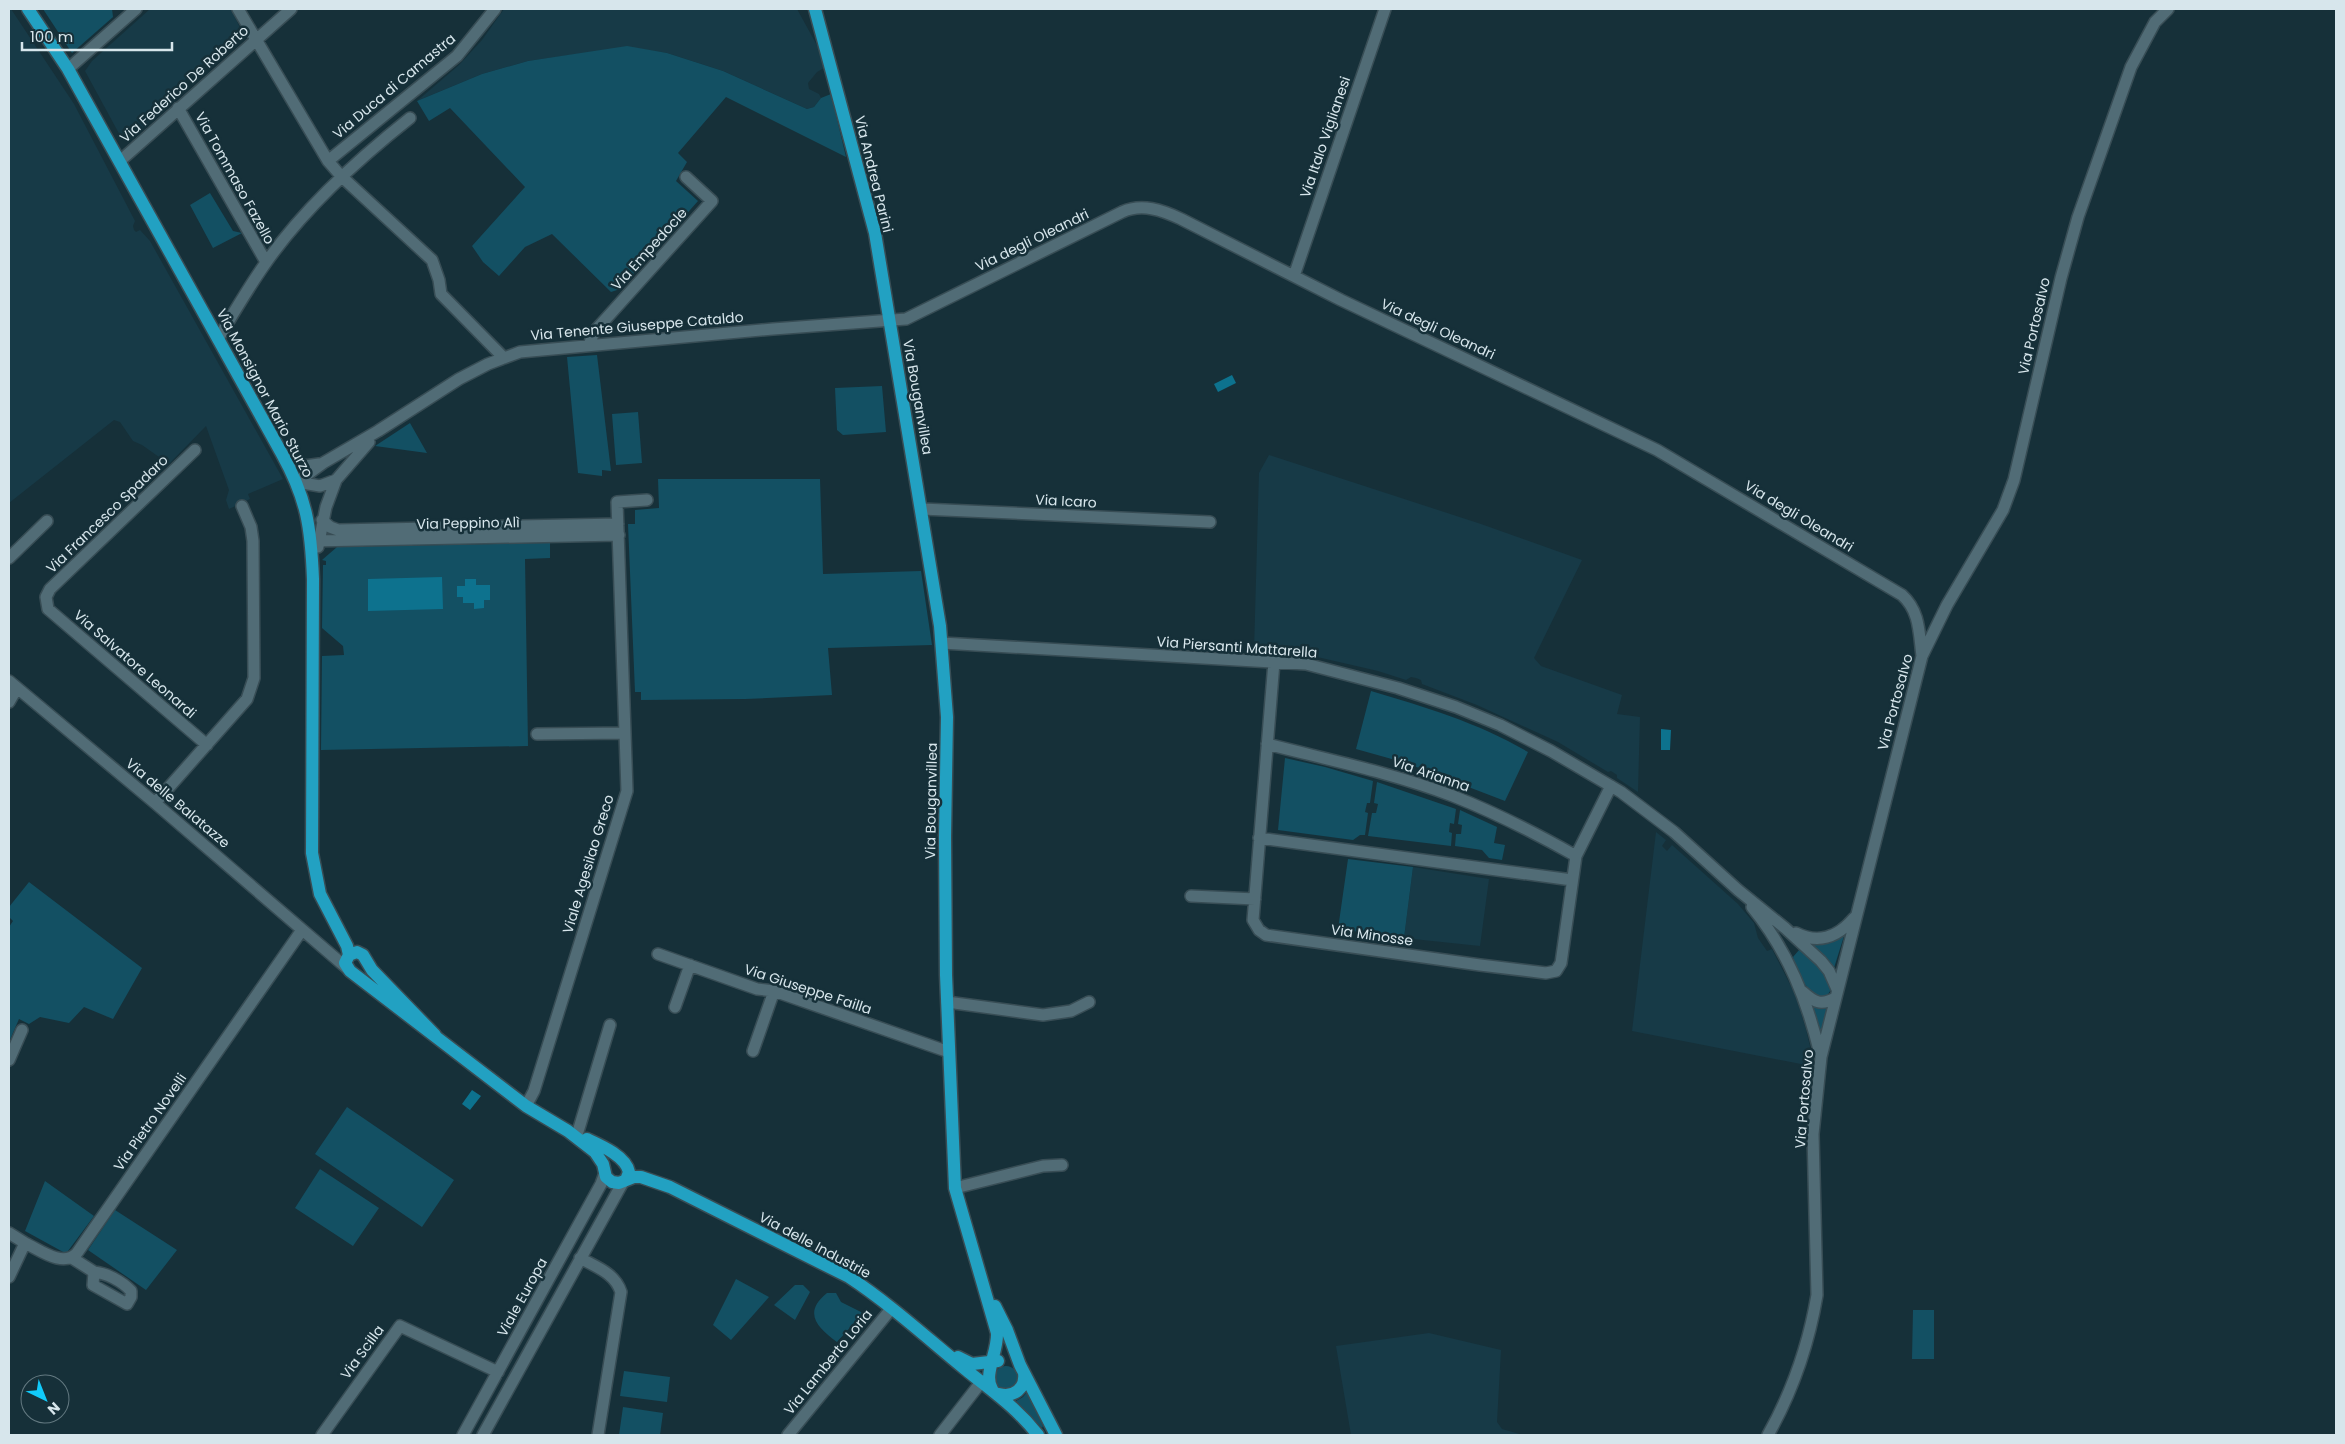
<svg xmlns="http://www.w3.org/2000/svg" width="2345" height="1444" font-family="Poppins,sans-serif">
<rect width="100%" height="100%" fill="#163039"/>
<path fill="#173a47" d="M9,9H11L74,104L135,221L133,226L134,230L136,232L140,230L150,241L283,479L248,494L250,499L229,509L226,500L229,490L206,426L169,464L142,445L133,441L120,422L114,420L9,503Z
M150,9H231L244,36L224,56H212L150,111L149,122L129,141H125L122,139L85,71L92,61Z
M504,9H797L819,49L824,68L817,72L808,83L809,89L819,94L821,98L814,107L807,109L723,71L667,53L627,47L528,61L482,74L417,101L459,65L482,40Z
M1269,455L1481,524L1582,560L1534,658L1541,666L1622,695L1617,714L1640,717L1638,792L1617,778V775L1611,771L1608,772L1558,742L1477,705L1422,684L1421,680L1416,678L1411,677L1406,680L1378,671L1300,653L1254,651L1259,473Z
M1656,832L1666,840L1662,846L1667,851L1672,845L1738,904L1754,923L1758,938L1767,951L1772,949L1795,994L1806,1029L1811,1051H1809L1806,1065L1632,1031Z
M1413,867L1489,879L1480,946L1404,938Z
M1429,1333L1501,1350L1497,1422L1502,1429L1523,1435H1351L1336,1346Z"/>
<path fill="#135063" d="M43,9H112L113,17L72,53Z
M627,46L667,53L723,71L807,109L814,107L821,98L831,94L846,157L726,97L678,153L687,162L676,181L698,201L620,289L611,292L552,234L525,247L499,276L483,262L472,246L525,187L450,108L429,121L417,101L482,74L528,61Z
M210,193L233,231L242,233L213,248L190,205Z
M597,355L611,471L602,470V476L578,473L567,357Z
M882,386L886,432L843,435L837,430L835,388Z
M638,412L642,463L616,465L612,414Z
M410,423L427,453L375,446Z
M658,479H820L823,574L921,571L932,645L828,648L832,695L745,699L641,700V692H635L628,524H635V510L659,508Z
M550,543V558L525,559L528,746L321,750L322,656L344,655L343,646L322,628L323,565H326V561L322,560L337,547Z
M1371,691C1425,707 1479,723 1528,752L1505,801L1406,763L1356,749Z
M1285,758L1325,767L1373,781L1370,803H1367L1365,812L1368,813L1365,835H1360L1353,840L1278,830Z
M1377,782L1456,809L1454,824L1450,823L1449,832L1452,833L1451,846L1368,836L1372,813H1376L1378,804L1374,803Z
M1460,810L1497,827L1494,843L1505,845L1502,860L1489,858L1482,850L1455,846L1456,834H1461L1462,825L1458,824Z
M1348,859L1413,867L1404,938L1338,929Z
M29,882L142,968L113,1019L84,1007L69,1023L40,1017L29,1024L19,1019L9,1042V927L13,921L9,917V907Z
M1842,935L1844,936L1834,968L1807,943Z
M1799,950H1803L1824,970L1832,988L1825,999H1819C1805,987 1797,975 1793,957Z
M1811,1004L1827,1007L1820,1036Z
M347,1107L454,1180L422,1227L315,1154Z
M320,1169L379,1208L353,1246L295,1208Z
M45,1181L94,1216L68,1251L65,1253L25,1231Z
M115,1210L177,1250L146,1290L88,1250Z
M736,1279L769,1297L731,1340L713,1325Z
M795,1285H803L810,1292L795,1320L774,1305Z
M827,1293H836L841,1302L863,1313L837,1342C818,1328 802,1313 827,1293Z
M1913,1310H1934V1359H1912Z
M994 1378a12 12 0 1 1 24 0a12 12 0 1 1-24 0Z
M624,1371L670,1377L667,1402L620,1396Z
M1027,1392L1043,1426L1042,1428L1016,1401L1023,1397Z
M623,1407L663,1413L660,1435H619Z"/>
<path fill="#0d728e" d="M1232,375L1236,383L1218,392L1214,384Z
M442,577L443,609L368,611V579Z
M465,579H476V585H490V600H484V608L474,609V603H463V597H457V586H465Z
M1661,729L1671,730L1670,750H1661Z
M472,1090L481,1096L470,1110L462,1104Z"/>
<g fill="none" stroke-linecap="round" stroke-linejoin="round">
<defs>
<path id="minor" d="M238,9L328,161L341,176L432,260L439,280L441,294L504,358
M68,69L136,9
M178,108L266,262
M120,161L291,9
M328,161L457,56L495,9
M1294,276L1385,9
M218,339C233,314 248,288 265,264C304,208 357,160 410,118
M589,345L594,332L712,201L686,177
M195,450L50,589L46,597L48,609L207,745
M282,454L305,466L319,464
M297,482L323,463L378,431L459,379L488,364L520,352L773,329L906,319L1122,212C1142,203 1162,210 1181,219L1341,300L1657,450L1902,595C1920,611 1919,633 1922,656
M297,482L320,486L336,480L369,442
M922,509L1210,522
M322,520L330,527L338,530L618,524
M311,541L619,535
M318,547L326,507L336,480
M9,558L47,521
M942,643L1306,664L1398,688L1456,707L1500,725L1551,751L1621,792L1674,832L1738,890L1785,928L1821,961L1829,971L1837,989
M1274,662L1253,920L1259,930L1266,935L1480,965L1546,973L1556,971L1561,963L1576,856L1611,786
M9,681L155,803L348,969
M9,702L17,688
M537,734L625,733
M1267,744C1329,760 1393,773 1453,796C1496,813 1537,834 1576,856
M155,803L247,699L254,678L253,541L251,527L242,506
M1259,838L1572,880
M1191,896L1255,899
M1752,907C1788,951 1807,1000 1820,1054
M1796,933C1818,944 1837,938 1854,918
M658,954L757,989L774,991L949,1052
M1803,992C1814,1002 1821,1006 1835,998
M947,1002L1043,1015L1071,1011L1089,1002
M675,1007L690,965
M753,1051L774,991
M9,1060L22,1030
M526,1106L534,1091L627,791L617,502L647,500
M577,1135L610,1025
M955,1188L1043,1166L1062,1165
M9,1233L25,1243
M72,1258L94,1272L93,1285L127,1304L131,1297V1291C122,1281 106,1273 94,1272
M580,1258C596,1267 615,1273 621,1292L598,1435
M9,1277L25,1243C40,1250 63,1268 77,1253L302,930
M322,1435L400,1326L498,1372
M463,1435L601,1184L605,1173
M483,1435L623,1182
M788,1435L891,1309
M940,1435L982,1381
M1768,1435C1792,1392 1809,1343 1817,1295L1813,1134L1821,1057L1922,656L1947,605L2003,510L2014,480L2061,278L2078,217L2131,67L2155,22L2168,9"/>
<path id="major" d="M28,9L68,69L282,454C307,499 311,528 313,579L312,853L320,894L347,946L349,955
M815,9L875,233L940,626L947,717L945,837L946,975L955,1188L997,1333C998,1352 983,1375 992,1389
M435,1035L372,970L363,955L357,952L349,955L345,963L350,971L526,1106L568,1131L595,1152L603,1164L606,1177L612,1182L619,1183L634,1177H641L670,1187L849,1277C890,1304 927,1338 965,1369C993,1392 1015,1406 1038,1435
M587,1139C600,1145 626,1156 629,1172L626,1180
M995,1306L1007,1330L1020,1365L1056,1435
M958,1357L972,1364L998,1361
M999,1394C1014,1398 1026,1388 1024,1373"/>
</defs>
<use href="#minor" stroke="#384d55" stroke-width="14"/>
<use href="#major" stroke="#384d55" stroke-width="15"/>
<use href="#minor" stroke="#516c76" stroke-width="11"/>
<use href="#major" stroke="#22a1c2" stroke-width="12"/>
</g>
<g text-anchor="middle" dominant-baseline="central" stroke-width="5" stroke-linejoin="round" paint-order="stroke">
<g font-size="14" fill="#d7e6ec" stroke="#163039">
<text transform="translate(184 84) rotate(-42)">Via Federico De Roberto</text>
<text transform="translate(394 86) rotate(-40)">Via Duca di Camastra</text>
<text transform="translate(1325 137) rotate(-71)">Via Italo Viglianesi</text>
<text transform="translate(874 174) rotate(76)">Via Andrea Parini</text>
<text transform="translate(235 178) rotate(61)">Via Tommaso Fazello</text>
<text transform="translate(1032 240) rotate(-26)">Via degli Oleandri</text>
<text transform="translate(649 249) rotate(-48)">Via Empedocle</text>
<text transform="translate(637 326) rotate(-5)">Via Tenente Giuseppe Cataldo</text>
<text transform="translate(2034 326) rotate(-77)">Via Portosalvo</text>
<text transform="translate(1438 329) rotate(25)">Via degli Oleandri</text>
<text transform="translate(265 393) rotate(62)">Via Monsignor Mario Sturzo</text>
<text transform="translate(918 397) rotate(80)">Via Bouganvillea</text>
<text transform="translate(1066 501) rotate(3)">Via Icaro</text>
<text transform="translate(107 514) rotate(-44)">Via Francesco Spadaro</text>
<text transform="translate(1799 516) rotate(31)">Via degli Oleandri</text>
<text transform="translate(468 523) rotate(-1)">Via Peppino Alì</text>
<text transform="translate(1237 647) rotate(4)">Via Piersanti Mattarella</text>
<text transform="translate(135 664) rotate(41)">Via Salvatore Leonardi</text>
<text transform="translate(1895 702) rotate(-75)">Via Portosalvo</text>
<text transform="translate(1431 774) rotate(19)">Via Arianna</text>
<text transform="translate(931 801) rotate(-89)">Via Bouganvillea</text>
<text transform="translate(178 803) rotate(40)">Via delle Balatazze</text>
<text transform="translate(588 864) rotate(-73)">Viale Agesilao Greco</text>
<text transform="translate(1372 935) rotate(8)">Via Minosse</text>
<text transform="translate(808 989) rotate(18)">Via Giuseppe Failla</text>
<text transform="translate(1804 1099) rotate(-85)">Via Portosalvo</text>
<text transform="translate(150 1122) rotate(-55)">Via Pietro Novelli</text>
<text transform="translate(815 1245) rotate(28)">Via delle Industrie</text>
<text transform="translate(522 1297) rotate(-61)">Viale Europa</text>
<text transform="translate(362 1352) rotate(-54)">Via Scilla</text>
<text transform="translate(828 1362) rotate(-51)">Via Lamberto Loria</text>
</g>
</g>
<rect width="2345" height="1444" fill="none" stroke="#d7e6ec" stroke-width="20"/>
<g transform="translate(45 1399) rotate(137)"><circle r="24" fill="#163039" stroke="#637981"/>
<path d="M0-4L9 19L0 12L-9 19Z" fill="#11cafa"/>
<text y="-8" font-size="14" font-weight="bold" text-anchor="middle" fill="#d7e6ec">N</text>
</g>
<path d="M22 42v8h150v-8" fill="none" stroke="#d7e6ec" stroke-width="2.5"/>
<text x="30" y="42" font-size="15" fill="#d7e6ec" stroke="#163039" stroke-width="4" paint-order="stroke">100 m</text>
</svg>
